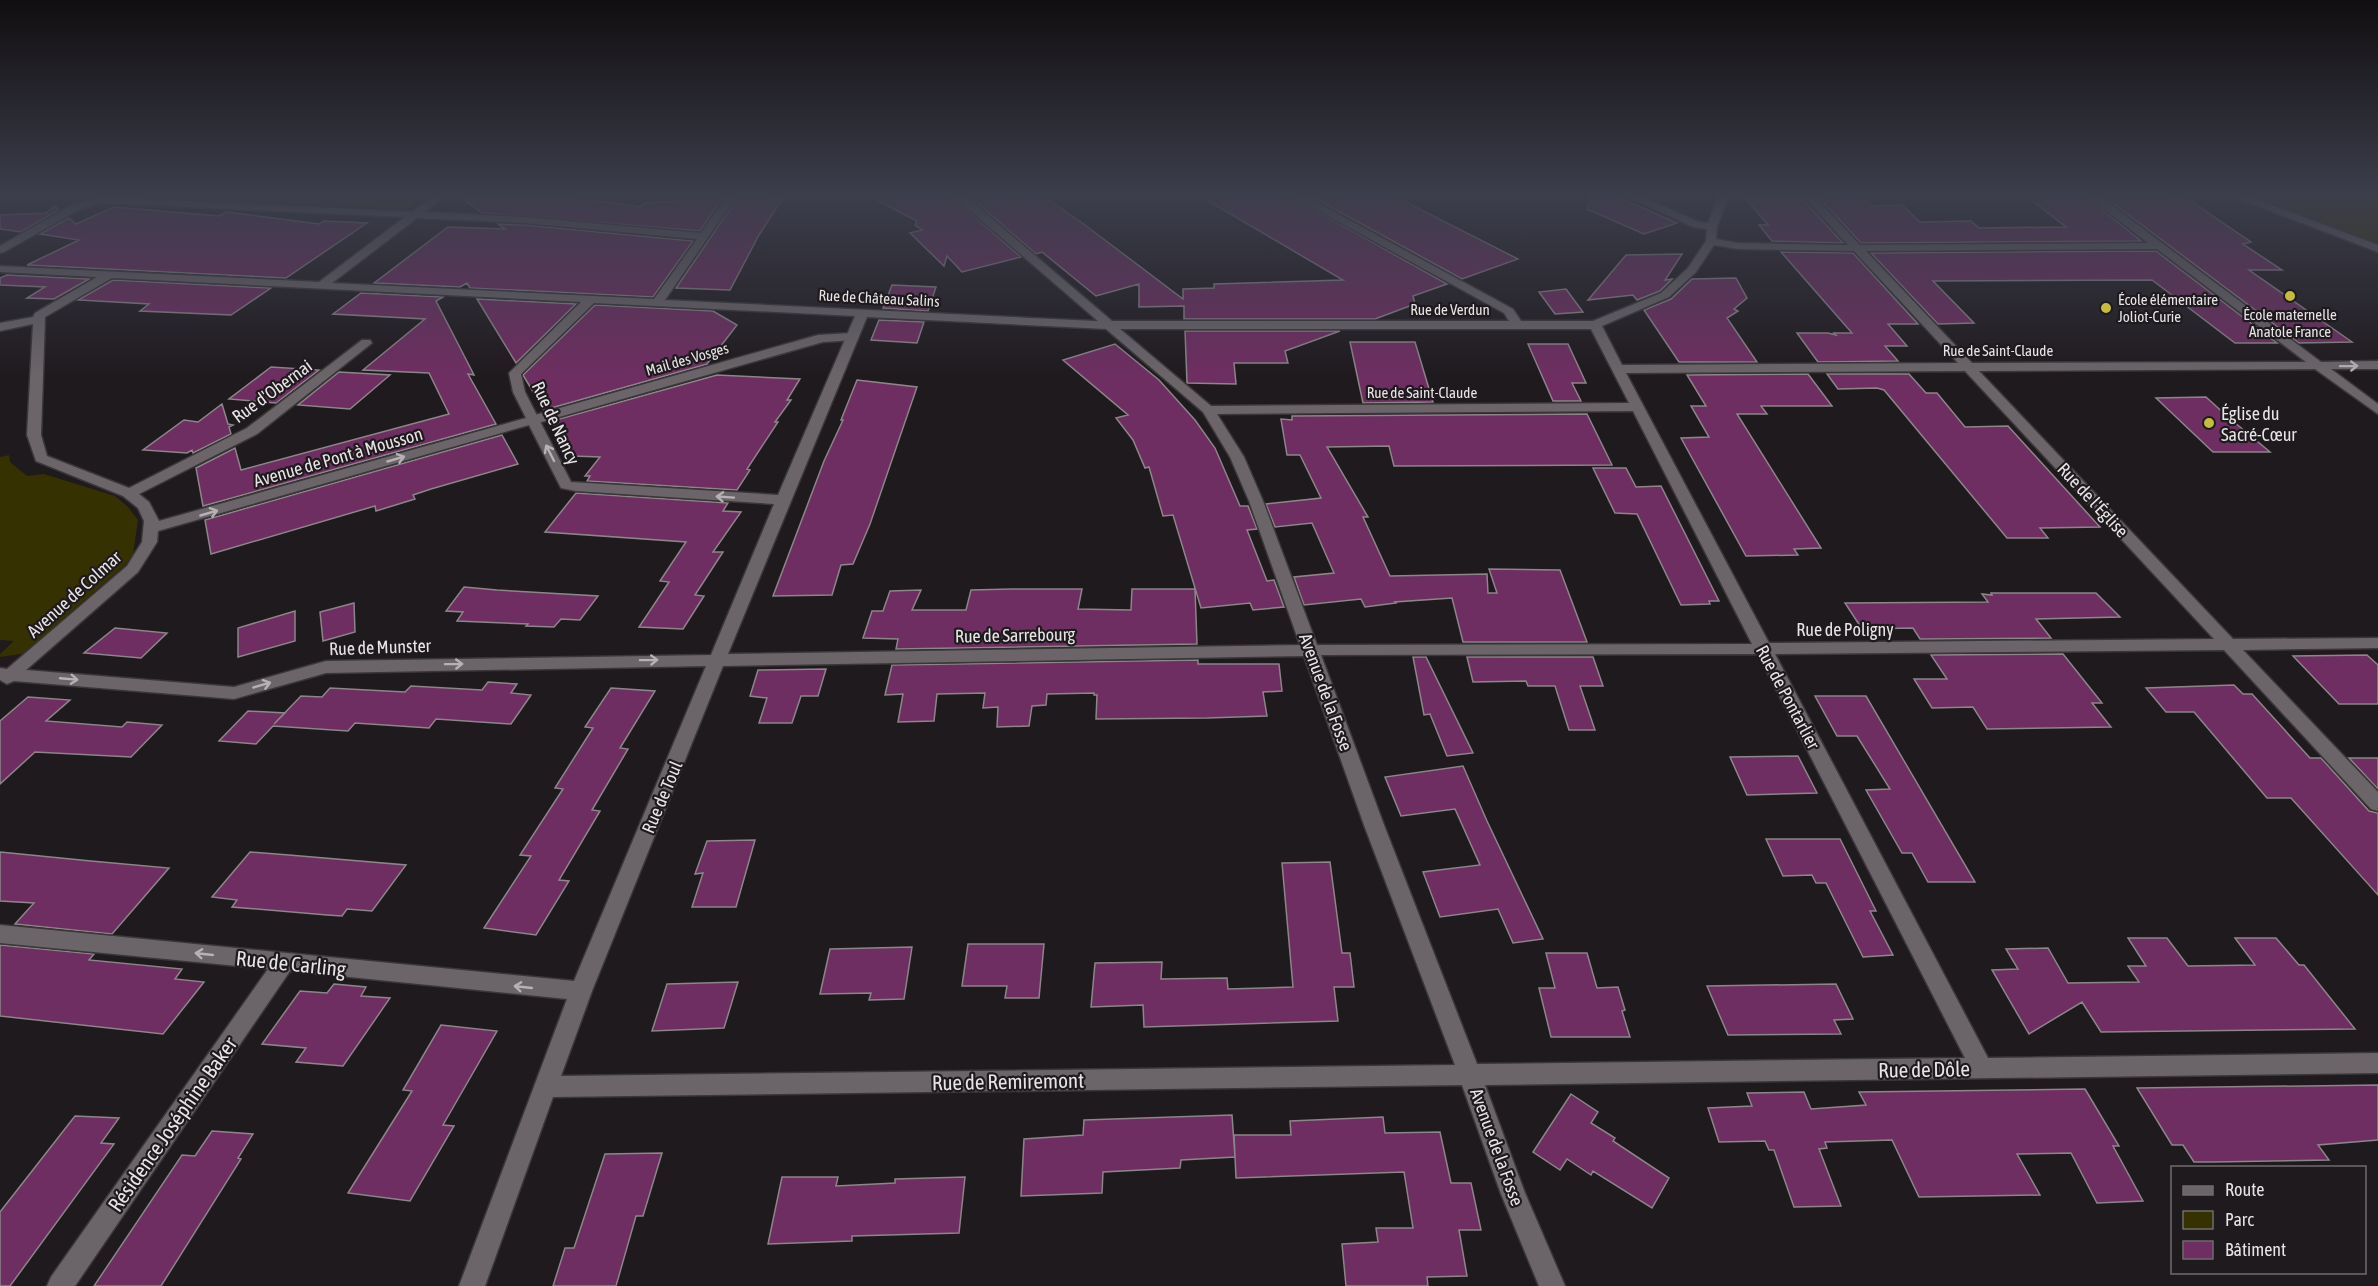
<svg xmlns="http://www.w3.org/2000/svg" width="2378" height="1286" font-family="'Asap Condensed',sans-serif">
<rect width="100%" height="100%" fill="#1f1a1e"/>
<path fill="#353100" d="M110,195H425L407,209Z
M2251,195H2378V244Z
M9,455L10,462L27,476L44,474L115,496L127,506L138,520L133,555L124,566L22,654L0,657V654L14,641L0,640V457Z"/>
<path fill="#6e2e61" stroke="#8c858a" stroke-width="1.5" d="M867,195H950L1021,257L962,272L947,256L944,266L910,233L922,230L915,225L917,221Z
M968,195H1041L1081,222L1183,299V289L1214,288V284L1343,280L1198,195H1288L1447,284L1413,296L1415,304L1375,319H1184V306L1139,307V284L1096,296L1042,252L1036,254Z
M1309,195H1392L1518,259L1462,279Z
M1592,195H1613L1677,223L1644,234L1587,209Z
M1822,195H1861L1871,206L1902,205L1920,222L1971,221L1979,228L2066,227L2025,195H2084L2141,241L1861,243L1819,198H1825Z
M2102,195L2186,198L2251,242L2243,244L2282,270H2249L2352,342L2299,343Z
M686,196H723L700,231L482,213L463,199L592,200L640,207L645,203L682,201Z
M739,196L783,198L759,235L730,290L676,288Z
M1746,199H1802L1843,243L1772,241L1759,225H1768Z
M55,206L59,210L21,232L0,229V215L46,213Z
M114,207L219,216L227,212L319,224L324,221L367,223L286,278L27,265L79,240L40,234L69,218L76,224Z
M498,224L524,225L693,241L653,297L470,288L467,283L460,287L374,283L448,227L505,229Z
M2156,251L2277,343H2235L2152,280L1933,281L1974,323L1938,324L1871,253Z
M1781,252L1853,253L1918,324H1888L1907,346H1885L1898,361L1818,362L1797,333H1828L1836,335L1834,333H1852Z
M1682,254L1665,280L1672,279L1660,291L1637,300L1633,295L1588,300L1626,255Z
M7,275L89,279L54,299L27,298L45,287L0,285V278Z
M1736,278L1747,298L1734,309L1738,311L1727,318L1757,362H1679L1644,310L1671,299L1692,279Z
M113,280L271,288L231,315L140,311L149,304L78,300Z
M892,285L936,287L928,311L883,308Z
M1566,289L1583,312L1555,314L1539,292Z
M361,293L443,297L436,301L474,375L468,374L496,424L203,506L196,468L235,448L241,470L449,414L429,373L363,370L425,319L333,314Z
M477,299L576,304L516,363Z
M595,305L713,311L737,325L707,364L544,410L523,375Z
M879,320L924,322L917,343L871,340Z
M1185,331H1340L1285,351L1288,363H1234L1236,384L1187,383Z
M1350,342H1415L1433,402L1363,403Z
M1115,344L1159,380L1195,420L1215,448L1240,506H1248L1257,529L1247,530L1267,581L1274,580L1284,607L1253,610L1250,603L1201,608L1173,515L1163,516L1149,467L1145,468L1133,440L1116,418L1128,415L1063,360Z
M1528,344H1568L1586,383H1572L1581,401H1553Z
M271,367L319,370L276,403L229,399Z
M339,372L390,375L350,409L298,405Z
M1808,374L1832,406H1761L1767,414H1737L1821,548L1794,549L1798,555L1746,556L1681,438L1709,437L1691,406H1706L1687,375Z
M1827,374H1909L1926,393H1937L1965,427L2008,426L2100,527L2040,528L2048,538H2007L1884,390L1877,388L1838,389Z
M717,375L800,379L787,400H791L775,422H778L747,469L750,470L737,490L587,481L590,476H585L600,457L572,456L552,421Z
M857,380L917,387L870,524L853,564L841,565L832,595L773,596L824,461L843,420H841Z
M2206,397L2228,417L2270,452H2213L2156,398Z
M222,404L228,424L233,425L229,427L231,434L193,453L192,450L187,453L143,450L184,420L198,422Z
M1587,414L1612,465L1394,466L1389,446L1327,447L1368,517H1363L1390,576L1487,574L1488,593H1497L1489,569L1560,570L1587,642H1463L1452,598L1395,602L1396,603L1365,607L1361,599L1304,605L1294,577L1334,573L1312,523L1275,527L1266,504L1321,498L1300,455H1287L1281,419L1292,420V416Z
M502,435L518,464L431,489L413,495L415,499L376,511L375,506L211,554L205,520Z
M1593,468H1626L1636,487L1661,486L1719,601H1709L1710,604L1681,605L1637,514L1615,513Z
M576,493L728,503L723,511L741,512L713,552H723L695,595L704,596L683,629L639,627L669,582L660,581L686,542L545,532Z
M464,587L497,590L598,596L580,620L561,619L554,627L526,626L528,624L457,621L463,612L446,611Z
M1012,589H1082L1078,609L1131,610L1132,589H1195L1197,644L896,649L898,639L863,638L872,611H883L890,591L921,590L912,610H966L971,590Z
M1991,593H2096L2120,617L2036,619L2051,638L1920,639L1913,628L1862,629L1845,603L1988,602L1982,594L1992,595Z
M354,603L355,632L323,641L320,612Z
M295,611V641L238,657V628Z
M115,628L167,633L141,658L84,653Z
M2063,654L2102,703H2092L2111,727L1987,729L1973,707L1932,708L1914,679H1947L1931,655Z
M2367,655L2378,665V704H2339L2293,656Z
M1413,657H1426L1473,753L1447,756L1430,714L1424,715Z
M1467,657H1593L1603,686H1580L1595,730H1569L1555,686H1528L1526,681L1473,682Z
M1198,660V664H1279L1282,691L1263,692L1267,716L1207,718L1096,719L1097,695H1094V693L1047,694L1046,705L1032,706L1029,726L997,727L998,707L983,708L985,693L937,694L934,721L898,722L903,694L885,695L892,665Z
M826,669L818,696H801L792,723H759L767,698L750,696L758,670Z
M488,682L517,684L511,693L531,695L511,724L436,719L429,728L355,723L348,731L273,726L256,744L219,741L248,711L285,713L274,724L301,696L322,697L330,688L405,692L411,686L482,690Z
M2234,685L2243,694H2252L2310,758H2321L2369,811L2378,813V895L2291,798H2267L2194,712H2166L2146,688Z
M611,688L655,691L620,748L628,749L592,810L600,811L559,880L569,881L536,935L484,928L531,856L520,855L563,789L555,788L593,728L585,727Z
M1815,696H1866L1975,882H1928L1912,853H1902L1866,790L1890,789L1857,736H1837Z
M28,697L70,700L46,721L122,727L127,722L162,725L131,757L35,752L0,784V721Z
M1798,756L1817,793L1747,795L1730,757Z
M2349,758H2378V789Z
M1463,766L1487,821L1543,939L1513,943L1498,909L1440,917L1423,872L1480,865L1455,809L1401,816L1385,777Z
M1766,839H1840L1876,911H1870L1893,955L1863,957L1826,883H1816L1812,875L1783,876Z
M755,840L736,907H692L703,873L695,874L707,841Z
M0,852L91,861L169,868L112,934L15,924L34,903L0,901Z
M250,852L289,855L406,865L372,911L347,909L342,916L327,915L232,907L237,900L212,897Z
M1330,862L1342,953H1350L1354,987H1334L1338,1021L1144,1027L1143,1005L1091,1007L1095,963L1162,962L1161,979L1227,978L1228,989L1293,987L1282,863Z
M2128,938H2167L2188,966L2255,965L2235,938H2276L2299,965H2304L2355,1029L2101,1032L2082,1002L2029,1034L1992,970L2018,969L2006,949L2048,948L2068,983L2139,982L2128,966H2146Z
M968,944H1044L1039,998H1005L1007,986H962Z
M0,945L94,954L89,960L182,969L175,979L204,982L163,1034L0,1016Z
M912,947L904,999L869,1000L871,993L820,994L830,949Z
M1546,953H1587L1597,988L1618,987L1625,1010L1622,1011L1630,1037H1551L1539,988H1555Z
M738,982L724,1028L652,1031L667,984Z
M334,984L366,987L361,996L390,998L343,1066L296,1062L306,1048L262,1044L300,991L327,993Z
M1836,984L1853,1019L1834,1020L1841,1034L1728,1035L1707,986Z
M441,1025L497,1031L443,1125L454,1126L410,1201L348,1193L412,1091L403,1090Z
M2378,1085V1140L2318,1145L2329,1160L2213,1162H2194L2183,1145H2172L2137,1088Z
M2085,1089L2119,1146H2113L2143,1201L2097,1203L2071,1153L2017,1154L2040,1195L1919,1197L1892,1140L1825,1142L1827,1148L1819,1149L1841,1206L1794,1207L1774,1150H1769L1765,1141L1719,1142L1708,1108L1752,1106L1747,1093L1804,1092L1811,1109L1866,1105L1859,1092Z
M1571,1094L1598,1112L1591,1123L1615,1138L1613,1141L1669,1178L1652,1208L1593,1171L1591,1175L1567,1159L1560,1170L1533,1152Z
M1232,1115L1235,1157L1181,1160L1180,1168L1103,1172L1102,1193L1021,1196L1024,1139L1083,1135L1084,1120Z
M75,1116L119,1118L101,1143L114,1144L10,1286H0V1212Z
M1383,1117L1385,1133L1440,1132L1451,1183H1471L1481,1230H1459L1467,1276L1427,1277L1428,1286H1346L1342,1244L1378,1242L1376,1228H1413L1404,1172L1236,1178L1234,1135H1291L1290,1121Z
M212,1131L253,1134L238,1158L241,1159L161,1286H94L182,1155L195,1156Z
M662,1153L643,1216H636L616,1286H553L565,1248H574L605,1154Z
M782,1177H838L836,1186L895,1183V1179L965,1177L959,1233L852,1236V1241L768,1244Z"/>
<g fill="none" stroke-linecap="round" stroke-linejoin="round">
<defs>
<path id="pedestrian" d="M851,333L857,337L855,340L823,342L538,423H528L526,420L528,417L818,335Z"/>
<path id="minor" d="M434,195H446L425,212L524,217L701,233L727,195H737L665,300L1095,321H1098L952,195H964L1112,321H1509L1504,313L1290,195H1303L1513,309L1521,321H1593L1661,293L1688,268L1706,241L1707,229L1693,227L1624,195H1638L1699,222L1708,223L1719,195H1729L1717,227L1716,239L1738,243L1848,245L1802,195H1813L1860,245L2148,243L2086,195H2098L2321,362L2378,361V369H2331L2378,404V414L2315,369L1979,371L2233,639L2378,638V648L2243,650L2378,792V811L2371,809L2224,650L1775,654L1988,1058L2378,1053V1073L1485,1085L1525,1193L1565,1286H1539L1501,1194L1462,1085L553,1097L485,1286H459L567,999L290,971L75,1286H47L51,1277L268,969L0,943V925L574,981L706,666L326,673L234,699L14,681L7,684L0,680V668L7,669L127,566L142,542L144,521L138,508L123,496L36,461L27,435L33,324L0,331V323L33,317L35,313L97,277L0,272V266L319,282L405,217L100,203L80,209L4,252L0,253V246L72,205L100,197L412,212ZM417,218L524,223L697,239L654,299L332,283ZM1714,245L1738,249L1854,251L1958,363L1622,365L1602,326L1669,297L1696,272ZM2157,249L2306,362L1972,363L1866,251ZM112,278L581,302L509,373L513,392L526,418L159,521L149,502L139,494L257,434L372,343L370,340H362L247,428L129,488L47,456L41,435L45,317ZM594,303L855,316L778,495L571,482L525,392L521,374ZM867,317L1106,329L1203,412L1230,457L1249,501L1300,645L728,654ZM1120,329H1591L1629,403L1211,406ZM1965,371L2214,639L1769,643L1626,373ZM1633,411L1752,644L1317,645L1263,501L1244,457L1217,414ZM529,425L561,488L576,491L774,504L711,655L326,661L234,687L26,670L138,572L157,542L158,531ZM1758,654L1965,1058L1477,1064L1384,825L1321,655ZM1304,656L1364,825L1455,1065L561,1076L592,991L723,666Z
M2229,195H2244L2378,245V252Z"/>
</defs>
<use href="#pedestrian" stroke="#3a3739" stroke-width="3"/>
<use href="#minor" stroke="#3a3739" stroke-width="3"/>
<use href="#pedestrian" fill="#6b6569" fill-rule="evenodd"/>
<use href="#minor" fill="#6b6569" fill-rule="evenodd"/>
</g>
<defs><path id="oneway-shaft" d="M-6 0H5M1.5-3L5.5 0L1.5 3" fill="none" stroke-width="1.6" stroke-linecap="round" stroke-linejoin="round" transform="scale(1.5)"/></defs>
<g stroke="#b5b1b4">
<use href="#oneway-shaft" transform="translate(2349 366) rotate(-1)"/>
<use href="#oneway-shaft" transform="translate(550 453) rotate(-117)"/>
<use href="#oneway-shaft" transform="translate(396 459) rotate(-16)"/>
<use href="#oneway-shaft" transform="translate(725 497) rotate(-176)"/>
<use href="#oneway-shaft" transform="translate(209 513) rotate(-16)"/>
<use href="#oneway-shaft" transform="translate(649 660) rotate(-1)"/>
<use href="#oneway-shaft" transform="translate(454 664) rotate(-1)"/>
<use href="#oneway-shaft" transform="translate(69 679) rotate(5)"/>
<use href="#oneway-shaft" transform="translate(262 685) rotate(-16)"/>
<use href="#oneway-shaft" transform="translate(204 954) rotate(-174)"/>
<use href="#oneway-shaft" transform="translate(523 987) rotate(-174)"/>
</g>
<linearGradient id="sky" x2="0" y2="1"><stop stop-color="#110e10"/><stop offset="0.52" stop-color="#3c3e4c"/><stop offset="1" stop-color="#3c3e4c" stop-opacity="0"/></linearGradient>
<rect width="2378" height="376" fill="url(#sky)"/>
<g fill="#c6bc3c" stroke="#1f1a1e" stroke-width="2">
<circle cx="2290" cy="296" r="6"/>
<circle cx="2106" cy="308" r="6"/>
<circle cx="2209" cy="423" r="6"/>
</g>
<g text-anchor="middle" dominant-baseline="central" stroke-width="4.5" stroke-linejoin="round" paint-order="stroke">
<g font-size="15" fill="#e7e4e6" stroke="#1f1a1e">
<text transform="translate(879 298) rotate(3)">Rue de Château Salins</text>
<text x="1450" y="309">Rue de Verdun</text>
<text x="1998" y="350">Rue de Saint-Claude</text>
<text transform="translate(687 359) rotate(-16)">Mail des Vosges</text>
<text x="1422" y="392">Rue de Saint-Claude</text>
</g>
<g font-size="15" fill="#e7e4e6" stroke="#1f1a1e" text-anchor="start">
<text x="2118" y="299">École élémentaire<tspan x="2118" dy="17">Joliot-Curie</tspan></text>
<text x="2290" y="314" text-anchor="middle">École maternelle<tspan x="2290" dy="17">Anatole France</tspan></text>
</g>
<g font-size="18" fill="#e7e4e6" stroke="#1f1a1e">
<text transform="translate(272 391) rotate(-36)">Rue d'Obernai</text>
<text transform="translate(556 423) rotate(65)">Rue de Nancy</text>
<text transform="translate(338 457) rotate(-16)">Avenue de Pont à Mousson</text>
<text transform="translate(2093 500) rotate(47)">Rue de l'Église</text>
<text transform="translate(74 594) rotate(-42)">Avenue de Colmar</text>
<text x="1845" y="629">Rue de Poligny</text>
<text transform="translate(1015 635) rotate(-1)">Rue de Sarrebourg</text>
<text transform="translate(380 647) rotate(-2)">Rue de Munster</text>
<text transform="translate(1326 692) rotate(70)">Avenue de la Fosse</text>
<text transform="translate(1788 697) rotate(62)">Rue de Pontarlier</text>
<text transform="translate(662 797) rotate(-67)">Rue de Toul</text>
<text transform="translate(1497 1147) rotate(70)">Avenue de la Fosse</text>
</g>
<g font-size="18" fill="#e7e4e6" stroke="#1f1a1e" text-anchor="start">
<text x="2221" y="413">Église du<tspan x="2221" dy="21">Sacré-Cœur</tspan></text>
</g>
<g font-size="21" fill="#e7e4e6" stroke="#1f1a1e">
<text transform="translate(291 963) rotate(6)">Rue de Carling</text>
<text transform="translate(1924 1069) rotate(-1)">Rue de Dôle</text>
<text transform="translate(1008 1081) rotate(-1)">Rue de Remiremont</text>
<text transform="translate(172 1124) rotate(-55)">Résidence Joséphine Baker</text>
</g>
</g>
<rect x="2171" y="1166" width="195" height="108" fill="#1f1a1e" stroke="#6f6b6e" stroke-width="1.5"/>
<rect x="2183" y="1186" width="30" height="9" fill="#6b6569" stroke="#6f6b6e" stroke-width="1.5"/>
<text x="2225" y="1196" font-size="18" fill="#e7e4e6">Route</text>
<rect x="2183" y="1211" width="30" height="18" fill="#353100" stroke="#6f6b6e" stroke-width="1.5"/>
<text x="2225" y="1226" font-size="18" fill="#e7e4e6">Parc</text>
<rect x="2183" y="1241" width="30" height="18" fill="#6e2e61" stroke="#6f6b6e" stroke-width="1.5"/>
<text x="2225" y="1256" font-size="18" fill="#e7e4e6">Bâtiment</text>
</svg>
